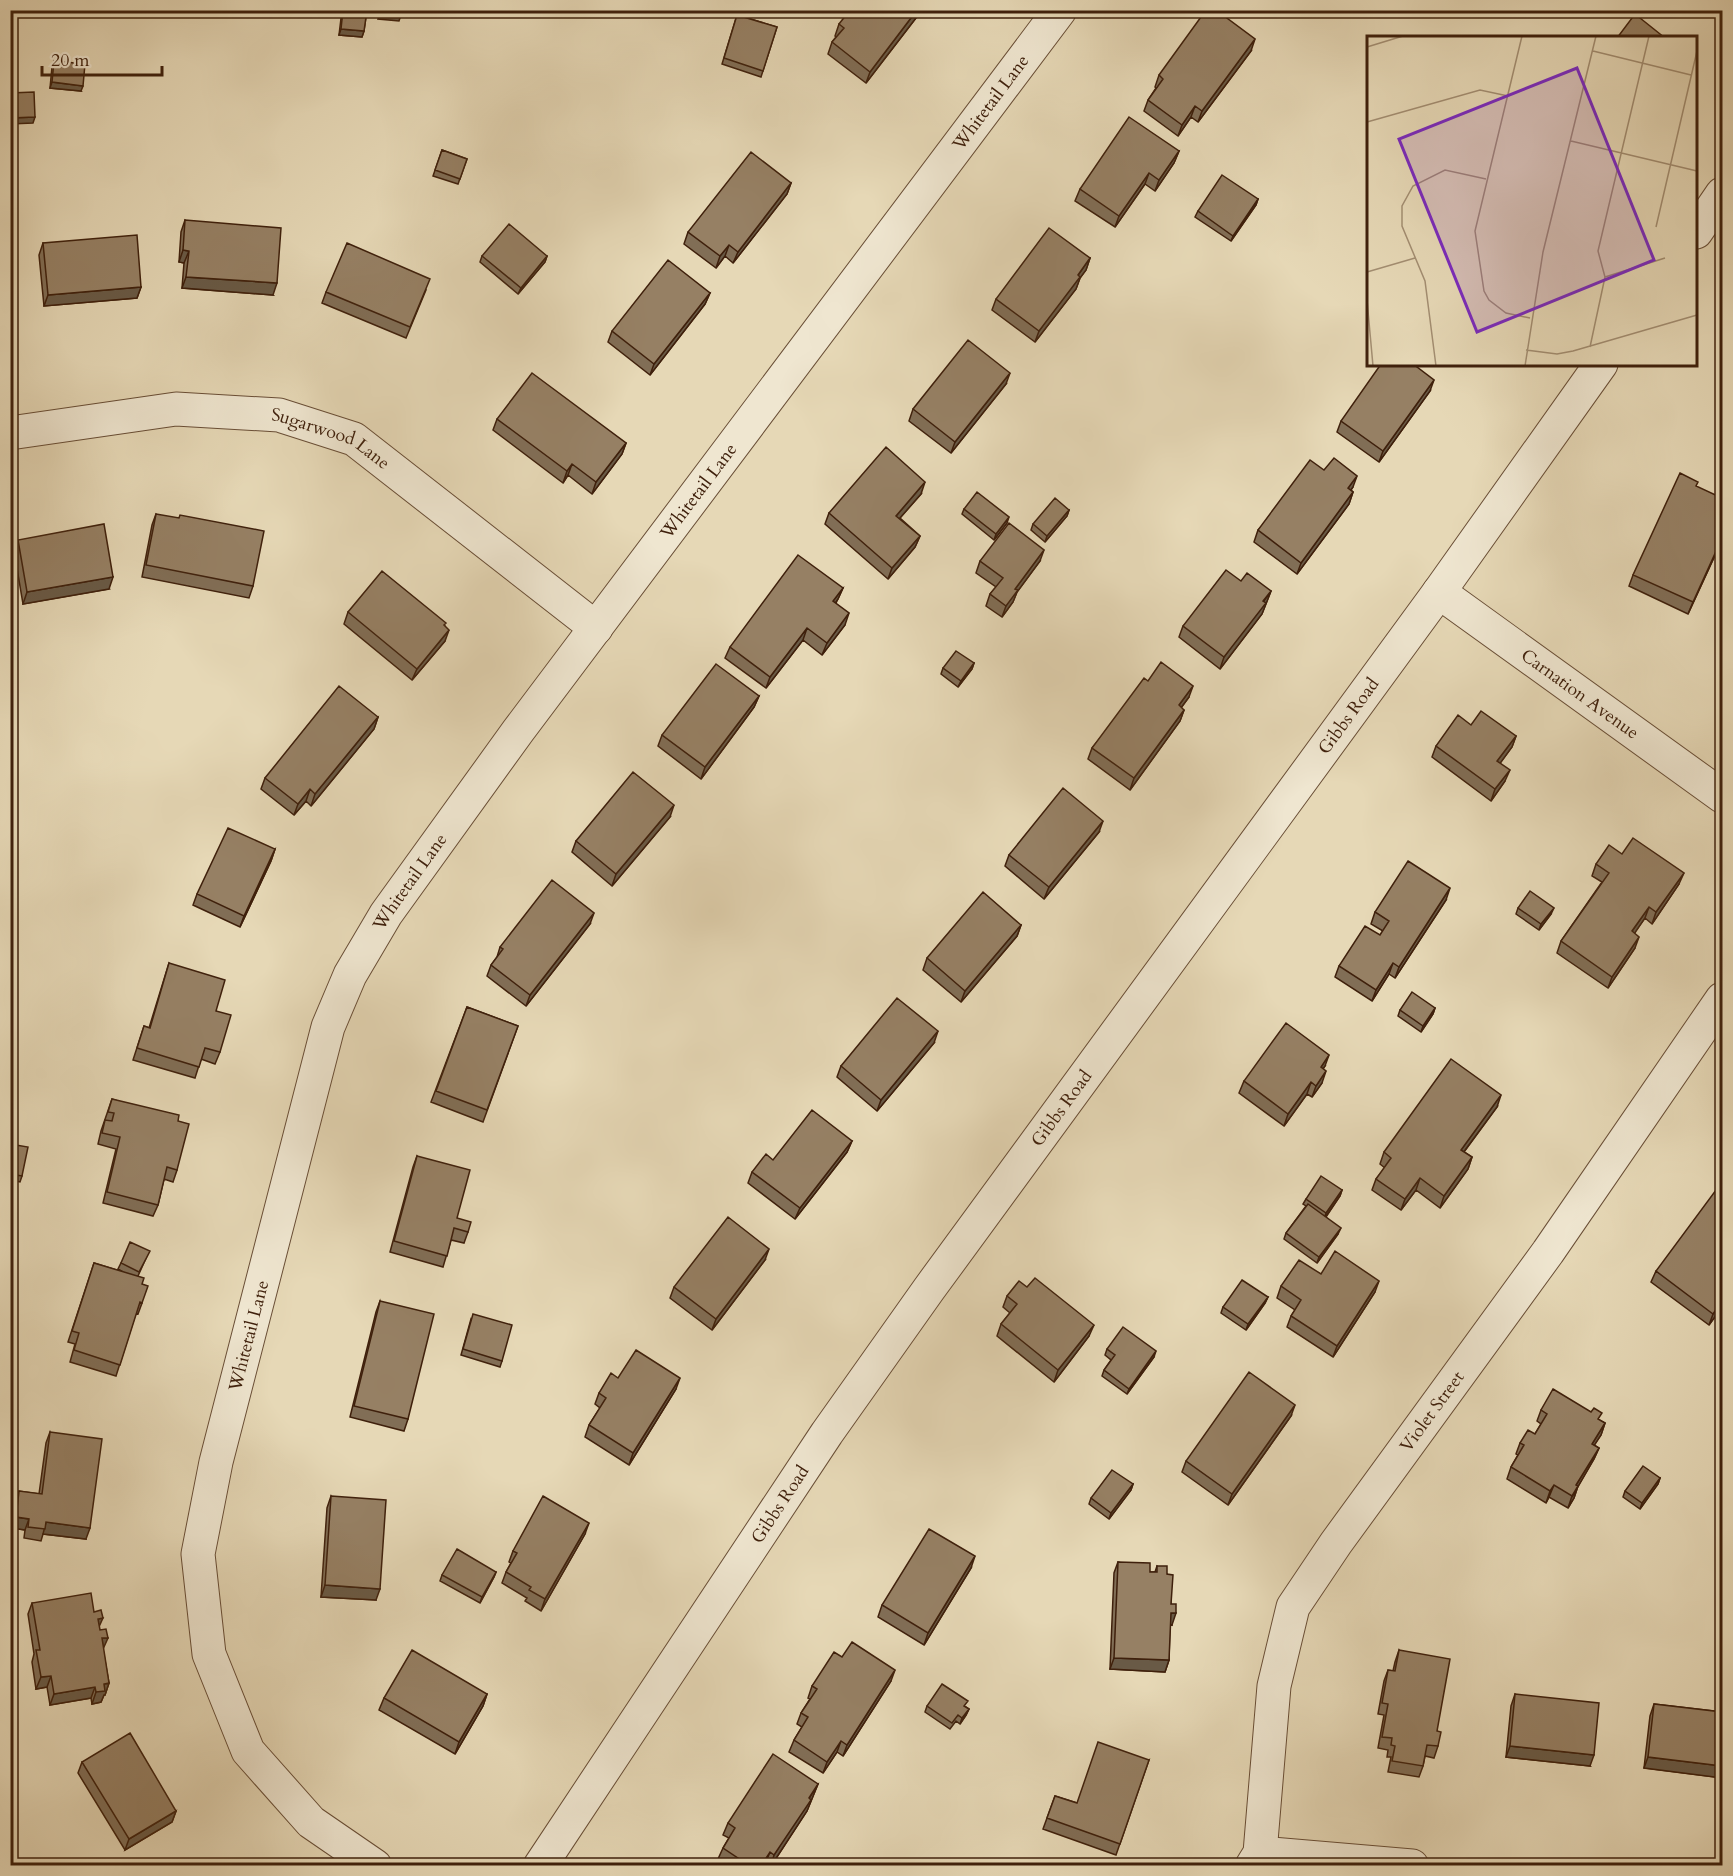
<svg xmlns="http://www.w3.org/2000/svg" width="1733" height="1876" font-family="Cardo,serif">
<rect width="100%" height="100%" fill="#e6d8b6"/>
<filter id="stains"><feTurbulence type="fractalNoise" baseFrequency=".00333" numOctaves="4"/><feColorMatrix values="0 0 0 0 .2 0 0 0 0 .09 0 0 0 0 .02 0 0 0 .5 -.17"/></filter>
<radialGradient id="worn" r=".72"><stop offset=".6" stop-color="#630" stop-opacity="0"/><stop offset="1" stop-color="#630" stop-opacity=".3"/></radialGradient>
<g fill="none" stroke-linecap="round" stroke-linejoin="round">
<defs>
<g id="minor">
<path d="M1696,232L1722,194"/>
<path id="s1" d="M10,433L176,409L279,415L354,439L596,628"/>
<path id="s2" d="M1439,592L1722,796"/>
<path d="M1260,1853L1412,1866"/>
<path id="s3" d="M375,1866L311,1822L248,1751L209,1654L198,1554L216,1462L328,1027L350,975L386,914L518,731L1060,10"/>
<path id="s4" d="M540,1866L827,1433L929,1289L1439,592L1601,364"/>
<path id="s5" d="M1252,1866L1260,1853L1274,1686L1293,1607L1336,1543L1548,1252L1722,999"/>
</g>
</defs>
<use href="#minor" stroke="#694e36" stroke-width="35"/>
<use href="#minor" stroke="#efe6d0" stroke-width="33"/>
</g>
<path fill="#816e56" stroke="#3f200c" stroke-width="1.5" d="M342,10H367L364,31L362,37L339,35Z
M1692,10H1700L1697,14Z
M919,14L866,83L828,54L832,42L836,37L835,36L839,24Z
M737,15L777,27L761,77L722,64Z
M1251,51L1198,122L1191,117L1178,136L1144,111L1148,100L1156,88L1155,87L1159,75Z
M54,61L81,91L50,88L52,67Z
M442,150L467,159L458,184L433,176Z
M1179,151L1174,163L1155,191L1145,184L1115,227L1075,201L1080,189Z
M791,183L787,194L733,263L725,256L716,268L684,244L688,232Z
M1258,199L1256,205L1231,241L1195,217L1198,211Z
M185,220L273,295L182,288L184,263L179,262L181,232Z
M43,243L141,287L137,298L44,306L39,255Z
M482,256H547L545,262L518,294L480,262Z
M1090,258L1086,270L1080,278L1076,289L1035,342L992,310L996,299Z
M426,290L406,338L322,303L326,292Z
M710,293L705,304L650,375L608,342L612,331Z
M1006,384L951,453L909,421L913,409Z
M1430,391L1379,462L1337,432L1341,421Z
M497,419L626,443L622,454L592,494L568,475L563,483L493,430Z
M1324,470L1353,487L1351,490L1353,492L1349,504L1297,574L1254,542L1258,530Z
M1696,486L1722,540L1688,614L1629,586L1633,575Z
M921,494L900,518L920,536L915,547L888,579L825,524L829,513Z
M964,509L1007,523L994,540L962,514Z
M1069,510L1067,516L1045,542L1031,530L1033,524Z
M156,514L253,586L249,598L142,577L152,525Z
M18,540L109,589L23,604L14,551Z
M980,561H1040L1017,592L1013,602L1002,617L986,606L990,594L996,587L976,573Z
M1241,581L1271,591L1262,614L1220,669L1179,637L1183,626Z
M843,588L838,599L836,603L845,625L822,655L803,640L766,688L725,658L730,647Z
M348,612L445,626V641L412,680L344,624Z
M974,663L972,669L958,687L941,674L943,668Z
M1148,681L1189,697L1181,708L1184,710L1180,721L1130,790L1088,759L1092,748Z
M759,696L754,707L701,779L658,746L662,735Z
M378,717L374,729L311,806L306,801L294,815L261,789L265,778Z
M1471,725L1516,736L1512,747L1500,763L1505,781L1491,801L1432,757L1436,746Z
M670,817L612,886L572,852L576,841Z
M1099,832L1044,899L1005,866L1009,855Z
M275,849L271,861L240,927L193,905L197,894Z
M1622,854L1679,884L1652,924L1645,918L1634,933L1635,948L1608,988L1557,953L1561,941L1602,882L1592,876L1596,864Z
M1446,900L1395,978L1389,974L1372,1001L1335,977L1339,966L1380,935L1383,931L1371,924L1375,912Z
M1518,908L1551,914L1539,930L1516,914Z
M590,924L526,1006L487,976L491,965L497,957L500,947Z
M1021,925L1017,936L961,1002L923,970L927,958Z
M169,963L216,1011L220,1052L215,1064L201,1059L195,1078L133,1060L144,1026L149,1028Z
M467,1007L518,1026L483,1122L431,1102Z
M1435,1008L1433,1014L1421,1032L1398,1016L1400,1010Z
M934,1043L877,1111L837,1077L841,1066Z
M1325,1066L1323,1069L1322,1083L1312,1097L1307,1094L1284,1126L1239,1093L1244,1081Z
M112,1099L178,1121L177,1170L173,1182L164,1179L158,1205L153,1216L103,1203L116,1149L98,1144L101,1131Z
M1497,1107L1464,1152L1472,1157L1468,1169L1440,1208L1416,1190L1401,1210L1372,1190L1376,1179L1385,1168L1380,1164L1384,1152Z
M852,1141L847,1152L795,1219L748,1183L752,1172L773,1160Z
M10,1144L22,1176L20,1182L10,1180Z
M417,1156L457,1218L468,1232L464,1243L451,1240L443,1267L390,1252L413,1167Z
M1342,1190L1340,1196L1326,1217L1338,1234L1317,1263L1284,1239L1286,1233L1306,1206L1303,1204L1306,1199Z
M147,1256L138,1276L142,1284V1303L138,1314L136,1313L116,1376L70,1362L75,1344L68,1342L94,1263L123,1272L118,1269L121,1263Z
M765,1260L712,1330L670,1298L674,1287Z
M1656,1271L1722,1307L1709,1325L1651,1282Z
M1321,1274L1375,1292L1333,1357L1287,1327L1291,1316L1295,1310L1277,1298L1281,1286Z
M1027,1287L1089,1336L1054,1382L997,1336L1001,1324L1010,1313L1003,1307L1007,1296Z
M1268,1297L1265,1303L1246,1330L1221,1313L1223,1307Z
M380,1301L408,1419L404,1431L350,1417L376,1312Z
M471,1319L502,1361L500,1367L461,1355Z
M1107,1349L1154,1357L1127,1394L1102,1376L1104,1370L1111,1360L1105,1355Z
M618,1378L676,1389L629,1465L585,1437L589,1425L600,1408L595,1404L599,1393Z
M1541,1410L1599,1420L1605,1423L1601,1435L1594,1445L1599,1448L1594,1459L1578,1486L1574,1498L1568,1508L1549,1497L1546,1503L1507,1479L1511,1467L1518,1455L1516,1454L1520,1443L1535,1434L1541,1424L1537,1421Z
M1291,1416L1228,1505L1182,1472L1186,1461Z
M50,1432L86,1539L43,1534L41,1541L24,1538L25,1530L12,1528L15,1503L19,1491L39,1494L46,1443Z
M1660,1478L1658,1484L1640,1509L1623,1497L1625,1491Z
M1133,1484L1131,1490L1109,1519L1089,1504L1091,1498Z
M331,1496L376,1600L321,1597L327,1508Z
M585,1534L541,1611L525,1601L527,1598L502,1583L506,1572L511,1563L509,1562L513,1551Z
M1118,1562L1150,1572H1155L1157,1566L1167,1574L1171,1604L1172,1625L1170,1624L1169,1660L1165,1672L1110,1669L1114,1573Z
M971,1568L924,1645L878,1617L882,1605Z
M496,1572L494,1577L480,1603L440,1581L442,1575Z
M32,1603L94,1612L99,1627L109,1683L105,1695H104L101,1702L92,1704L91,1698L50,1705L47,1687L36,1689L32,1662L34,1654L28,1614Z
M1399,1650L1437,1731L1438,1746L1434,1758L1425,1756L1423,1766L1419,1777L1388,1772L1391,1757H1387L1388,1750L1378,1748L1384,1715L1378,1714L1384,1681L1388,1670L1393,1671L1395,1662Z
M842,1657L891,1681L843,1756L837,1752L823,1773L789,1752L794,1740L802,1727L797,1724L801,1713L810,1699L808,1698L812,1686Z
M487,1694L483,1706L455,1754L379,1710L384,1698Z
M1515,1694L1590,1766L1506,1757L1511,1706Z
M1654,1704L1722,1712V1778L1644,1768L1650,1716Z
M927,1706L966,1707L969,1709L966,1715L960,1724L956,1721L950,1729L925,1712Z
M1149,1760L1116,1855L1043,1829L1055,1796L1077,1803Z
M82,1762L176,1811L172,1822L125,1850L78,1773Z
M818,1784L807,1811L771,1866L765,1864L764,1866H729L718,1859L723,1848L729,1838L723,1835L728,1823Z"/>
<path fill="#695a46" stroke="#3f200c" stroke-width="1.5" d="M917,10H921L919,14L866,83L870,72Z
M380,13L401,15L399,21L378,19Z
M341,29L364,31L362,37L339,35Z
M1255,39L1251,51L1198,122L1202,111Z
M52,82L83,86L81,91L50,88Z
M1195,106L1191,117L1178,136L1182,125Z
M35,117L33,123L10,124V118Z
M1179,151L1174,163L1155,191L1159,180Z
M1149,173L1145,184L1115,227L1119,216Z
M791,183L787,194L733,263L738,252Z
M1258,199L1256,205L1231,241L1233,236Z
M729,245L725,256L716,268L720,256Z
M183,250L189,251L184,263L179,262Z
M547,256L545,262L518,294L521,288Z
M1090,258L1086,270L1080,278L1076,289L1035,342L1039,331Z
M186,277L277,283L273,295L182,288Z
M141,287L137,298L44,306L48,295Z
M710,293L705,304L650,375L654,364Z
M1010,373L1006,384L951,453L955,442Z
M1434,380L1430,391L1379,462L1383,451Z
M626,443L622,454L592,494L596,482Z
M572,464L568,475L563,483L567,471Z
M1357,476L1353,487L1344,499L1348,488Z
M925,482L921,494L892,527L896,516Z
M1353,492L1349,504L1297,574L1301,563Z
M1069,510L1067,516L1045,542L1047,536Z
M1009,517L1007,523L994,540L996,534Z
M920,536L915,547L888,579L892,568Z
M1722,538V540L1688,614L1693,602Z
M1044,550L1040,561L1017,592L1013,602L1002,617L1006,606L1015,589Z
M113,577L109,589L23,604L27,592Z
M843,588L838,599L829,612L833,601Z
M1271,591L1262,614L1220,669L1224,657Z
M849,613L845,625L822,655L827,643Z
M807,628L803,640L766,688L770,677Z
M449,630L445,641L412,680L417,669Z
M974,663L972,669L958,687L961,681Z
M1193,686L1189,697L1174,717L1179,705Z
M759,696L754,707L701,779L705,767Z
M1184,710L1180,721L1130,790L1134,778Z
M378,717L374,729L311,806L315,794Z
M1516,736L1512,747L1493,773L1497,761Z
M1510,770L1505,781L1491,801L1495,789Z
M310,789L306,801L294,815L298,804Z
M674,805L670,817L612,886L616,874Z
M1103,821L1099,832L1044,899L1049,887Z
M275,849L271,861L240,927L244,916Z
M1684,873L1679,884L1652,924L1656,912Z
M1450,888L1446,900L1395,978L1399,967Z
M1649,907L1645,918L1628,943L1632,931Z
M1554,908L1551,914L1539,930L1541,924Z
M594,913L590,924L526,1006L530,995Z
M1021,925L1017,936L961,1002L965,991Z
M1639,937L1635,948L1608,988L1612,977Z
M1393,963L1389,974L1372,1001L1376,990Z
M1435,1008L1433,1014L1421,1032L1423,1026Z
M938,1031L934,1043L877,1111L881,1100Z
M1329,1055L1325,1066L1316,1078L1321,1067Z
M1326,1071L1322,1083L1312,1097L1316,1086Z
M1311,1082L1307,1094L1284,1126L1288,1114Z
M1501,1095L1497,1107L1457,1161L1461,1150Z
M852,1141L847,1152L795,1219L800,1208Z
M1472,1157L1468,1169L1440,1208L1444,1196Z
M1420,1178L1416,1190L1401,1210L1405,1199Z
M1342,1190L1340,1196L1324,1219L1326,1213Z
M1341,1228L1338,1234L1317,1263L1319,1257Z
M769,1249L765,1260L712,1330L716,1319Z
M1379,1281L1375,1292L1333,1357L1337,1346Z
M1268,1297L1265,1303L1246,1330L1248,1324Z
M1722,1301V1307L1709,1325L1713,1314Z
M1094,1325L1089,1336L1054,1382L1058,1370Z
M1156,1351L1154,1357L1127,1394L1129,1389Z
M680,1378L676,1389L629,1465L633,1453Z
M1295,1405L1291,1416L1228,1505L1232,1494Z
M1605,1423L1601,1435L1588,1455L1592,1444Z
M1599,1448L1594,1459L1572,1497L1576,1485Z
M1660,1478L1658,1484L1640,1509L1642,1503Z
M1133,1484L1131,1490L1109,1519L1111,1513Z
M1554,1485L1549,1497L1546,1503L1550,1491Z
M1578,1486L1574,1498L1568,1508L1572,1496Z
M16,1517L29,1519L25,1530L12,1528Z
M46,1522L90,1528L86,1539L43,1534Z
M589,1523L585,1534L541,1611L545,1599Z
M975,1556L971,1568L924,1645L928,1633Z
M496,1572L494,1577L480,1603L482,1597Z
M325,1585L380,1589L376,1600L321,1597Z
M1171,1613H1176L1172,1625L1167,1624Z
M103,1618L98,1629V1619Z
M102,1638H108L103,1649Z
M1114,1658L1169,1660L1165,1672L1110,1669Z
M895,1670L891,1681L843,1756L847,1745Z
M51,1676L47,1687L36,1689L41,1677Z
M109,1683L105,1695H104L101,1702L92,1704L96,1692L104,1684Z
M95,1687L91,1698L50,1705L54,1694Z
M487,1694L483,1706L455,1754L459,1742Z
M969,1709L966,1715L960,1724L962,1718Z
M841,1741L837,1752L823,1773L827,1762Z
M1510,1746L1594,1755L1590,1766L1506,1757Z
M1648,1757L1722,1766V1778L1644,1768Z
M818,1784L807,1811L771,1866L774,1855Z
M176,1811L172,1822L125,1850L129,1839Z
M770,1852L765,1864L764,1866H761Z"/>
<path fill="#968064" stroke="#3f200c" stroke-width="1.5" d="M343,10H367L364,31L341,29Z
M380,10H402L401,15L380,13Z
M850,10H917L870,72L832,42L844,28L839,24Z
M1206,10H1216L1255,39L1202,111L1195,106L1182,125L1148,100L1163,79L1159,75Z
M1635,14L1665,38H1617Z
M737,15L777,27L763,71L724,58Z
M54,61L85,64L83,86L52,82Z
M34,92L35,117L10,118V93Z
M1129,117L1179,151L1159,180L1149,173L1119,216L1080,189Z
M442,150L467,159L460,179L435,170Z
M751,152L791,183L738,252L729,245L720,256L688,232Z
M1222,175L1258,199L1233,236L1198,211Z
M185,220L281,228L277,283L186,277L189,251L183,250Z
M509,224L547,256L521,288L482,256Z
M1049,228L1090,258L1078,275L1080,277L1039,331L996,299Z
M137,235L141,287L48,295L43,243Z
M347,243L430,279L410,327L326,292Z
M668,260L710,293L654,364L612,331Z
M968,340L1010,373L955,442L913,409Z
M1381,364H1413L1434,380L1383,451L1341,421Z
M532,373L626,443L596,482L572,464L567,471L497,419Z
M886,447L925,482L896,516L920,536L892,568L829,513Z
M1334,458L1357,476L1348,488L1353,492L1301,563L1258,530L1310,460L1324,470Z
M1680,473L1698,482L1696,486L1722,498V538L1693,602L1633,575Z
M977,492L1009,517L996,534L964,509Z
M1055,498L1069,510L1047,536L1033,524Z
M156,514L179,518L180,515L264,531L253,586L146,565Z
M1009,523L1044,550L1015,589L1018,590L1006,606L990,594L1003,578L980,561Z
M104,524L113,577L27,592L18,540Z
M798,555L843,588L833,601L849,613L827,643L807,628L770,677L730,647Z
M1226,570L1241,581L1247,573L1271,591L1263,601L1266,603L1224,657L1183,626Z
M382,571L446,623L444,625L449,630L417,669L348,612Z
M956,651L974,663L961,681L943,668Z
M1161,662L1193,686L1179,705L1184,710L1134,778L1092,748L1144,678L1148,681Z
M716,664L759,696L705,767L662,735Z
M339,686L378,717L315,794L310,789L298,804L265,778Z
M1481,711L1516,736L1497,761L1510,770L1495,789L1436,746L1458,715L1471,725Z
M633,772L674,805L616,874L576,841Z
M1063,788L1103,821L1049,887L1009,855Z
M228,828L275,849L244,916L197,894Z
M1633,838L1684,873L1656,912L1649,907L1632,931L1639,937L1612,977L1561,941L1609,873L1596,864L1609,845L1622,854Z
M1408,861L1450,888L1399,967L1393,963L1376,990L1339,966L1365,926L1380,935L1389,921L1375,912Z
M552,880L594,913L530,995L491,965L503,949L500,947Z
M1530,891L1554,908L1541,924L1518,908Z
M983,892L1021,925L965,991L927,958Z
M169,963L225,980L216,1011L231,1015L220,1052L205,1048L199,1067L137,1048L144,1026L150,1028Z
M1412,992L1435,1008L1423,1026L1400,1010Z
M897,998L938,1031L881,1100L841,1066Z
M467,1007L518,1026L487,1110L436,1091Z
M1286,1023L1329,1055L1321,1067L1326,1071L1316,1086L1311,1082L1288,1114L1244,1081Z
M1451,1059L1501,1095L1461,1150L1472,1157L1444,1196L1420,1178L1405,1199L1376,1179L1391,1158L1384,1152Z
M112,1099L179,1115L178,1121L189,1124L177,1170L167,1167L158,1205L107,1192L120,1137L102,1133L105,1120L112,1121L114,1113L108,1112Z
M812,1110L852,1141L800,1208L752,1172L766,1154L773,1160Z
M10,1144L28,1147L22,1176L10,1174Z
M417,1156L470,1170L457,1218L471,1222L468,1232L454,1228L447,1256L394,1241Z
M1321,1176L1342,1190L1326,1213L1306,1199Z
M1716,1190L1722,1195V1301L1713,1314L1656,1271Z
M1308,1204L1341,1228L1319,1257L1286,1233Z
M728,1217L769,1249L716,1319L674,1287Z
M130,1242L150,1251L139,1272L121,1263Z
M1335,1251L1379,1281L1337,1346L1291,1316L1301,1300L1281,1286L1299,1260L1321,1274Z
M94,1263L144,1278L142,1284L148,1286L142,1303L140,1302L120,1365L74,1350L79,1333L72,1331Z
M1035,1278L1094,1325L1058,1370L1001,1324L1017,1304L1007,1296L1019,1281L1027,1287Z
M1242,1280L1268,1297L1248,1324L1223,1307Z
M380,1301L434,1314L408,1419L354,1406Z
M473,1314L512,1325L502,1361L463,1349Z
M1123,1327L1156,1351L1129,1389L1104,1370L1115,1355L1107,1349Z
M636,1350L680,1378L633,1453L589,1425L606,1398L599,1393L611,1373L618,1378Z
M1249,1372L1295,1405L1232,1494L1186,1461Z
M1553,1389L1591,1412L1594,1408L1602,1413L1598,1419L1605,1423L1592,1444L1599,1448L1576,1485L1578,1486L1572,1496L1554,1485L1550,1491L1511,1467L1524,1445L1520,1443L1528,1430L1535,1434L1547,1414L1541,1410Z
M50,1432L102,1439L90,1528L46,1522L45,1529L28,1527L29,1519L16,1517L19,1491L42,1494Z
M1643,1466L1660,1478L1642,1503L1625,1491Z
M1112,1470L1133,1484L1111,1513L1091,1498Z
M331,1496L386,1500L380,1589L325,1585Z
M543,1496L589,1523L545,1599L529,1590L531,1587L506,1572L517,1553L513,1551Z
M929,1529L975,1556L928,1633L882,1605Z
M457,1549L496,1572L482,1597L442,1575Z
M1118,1562L1150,1563V1572H1157V1566H1167V1574L1173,1575L1171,1604H1176V1613H1171L1169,1660L1114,1658Z
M91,1593L94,1612L101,1610L103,1618L98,1619L100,1630L106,1629L108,1638H102L109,1683L104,1684L105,1691L96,1692L95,1687L54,1694L51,1676L41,1677L36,1650H40L32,1603Z
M852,1642L895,1670L847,1745L841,1741L827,1762L794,1740L808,1717L801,1713L817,1689L812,1686L834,1652L842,1657Z
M412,1650L487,1694L459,1742L384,1698Z
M1399,1650L1450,1659L1437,1731L1441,1732L1438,1746L1427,1745L1423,1766L1392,1761L1395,1746L1391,1745L1392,1738L1382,1737L1388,1704L1382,1703L1388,1670L1395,1671Z
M942,1684L968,1701L964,1706L969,1709L962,1718L958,1715L952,1723L927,1706Z
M1515,1694L1599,1703L1594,1755L1510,1746Z
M1654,1704L1722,1712V1766L1648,1757Z
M130,1733L176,1811L129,1839L82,1762Z
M1098,1742L1149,1760L1120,1844L1047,1818L1055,1796L1077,1803Z
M773,1754L818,1784L809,1798L811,1800L774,1855L770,1852L761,1866H750L723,1848L735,1828L728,1823Z
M699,1862L704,1866H697Z"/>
<g text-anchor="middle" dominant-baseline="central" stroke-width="5" stroke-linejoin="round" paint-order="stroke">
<g font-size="18" fill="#3f200c" stroke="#efe6d0">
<text stroke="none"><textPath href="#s3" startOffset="2060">Whitetail Lane</textPath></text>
<text stroke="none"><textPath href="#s1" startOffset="328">Sugarwood Lane</textPath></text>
<text stroke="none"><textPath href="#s3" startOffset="1574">Whitetail Lane</textPath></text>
<text stroke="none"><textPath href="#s2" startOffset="174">Carnation Avenue</textPath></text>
<text stroke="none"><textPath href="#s4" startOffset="1406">Gibbs Road</textPath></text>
<text stroke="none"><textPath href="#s3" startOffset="1088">Whitetail Lane</textPath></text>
<text stroke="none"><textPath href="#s4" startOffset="920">Gibbs Road</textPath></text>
<text stroke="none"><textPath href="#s3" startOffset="602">Whitetail Lane</textPath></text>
<text stroke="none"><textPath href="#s5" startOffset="504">Violet Street</textPath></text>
<text stroke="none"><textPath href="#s4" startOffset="434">Gibbs Road</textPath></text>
</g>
</g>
<g transform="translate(1367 36)">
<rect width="330" height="330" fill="#e6d8b6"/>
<path fill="none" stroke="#a38e72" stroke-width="1.5" d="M155,0L108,195L117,255L122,264L139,277L163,282M0,11L36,0M226,15L324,39M0,86L113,54L141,60M204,105L330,135M289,191L330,15M0,236L48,222M238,241L298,222M0,264L6,330M223,311L238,241L231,215L282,0M159,314L190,318L206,315L330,279M69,330L58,245L35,190V170L46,150L78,134L119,143M158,330L176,216L229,0"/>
<path fill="#7b2cbf" fill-opacity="0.15" stroke="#7b2cbf" stroke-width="3" d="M210,32L287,224L110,296L32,103Z"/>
<rect width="330" height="330" fill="none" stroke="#3f200c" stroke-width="3"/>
</g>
<rect width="1733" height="1876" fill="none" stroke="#e6d8b6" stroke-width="36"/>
<rect x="12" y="12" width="1709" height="1852" fill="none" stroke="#3f200c" stroke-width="3"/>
<rect x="18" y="18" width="1697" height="1840" fill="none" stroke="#3f200c" stroke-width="1.5"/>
<path d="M42 66v9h120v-9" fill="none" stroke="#3f200c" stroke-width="3"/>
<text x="51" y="66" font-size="18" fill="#3f200c" stroke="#efe6d0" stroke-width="4.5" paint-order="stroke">20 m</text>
<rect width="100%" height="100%" filter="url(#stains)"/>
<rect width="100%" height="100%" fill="url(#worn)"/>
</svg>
